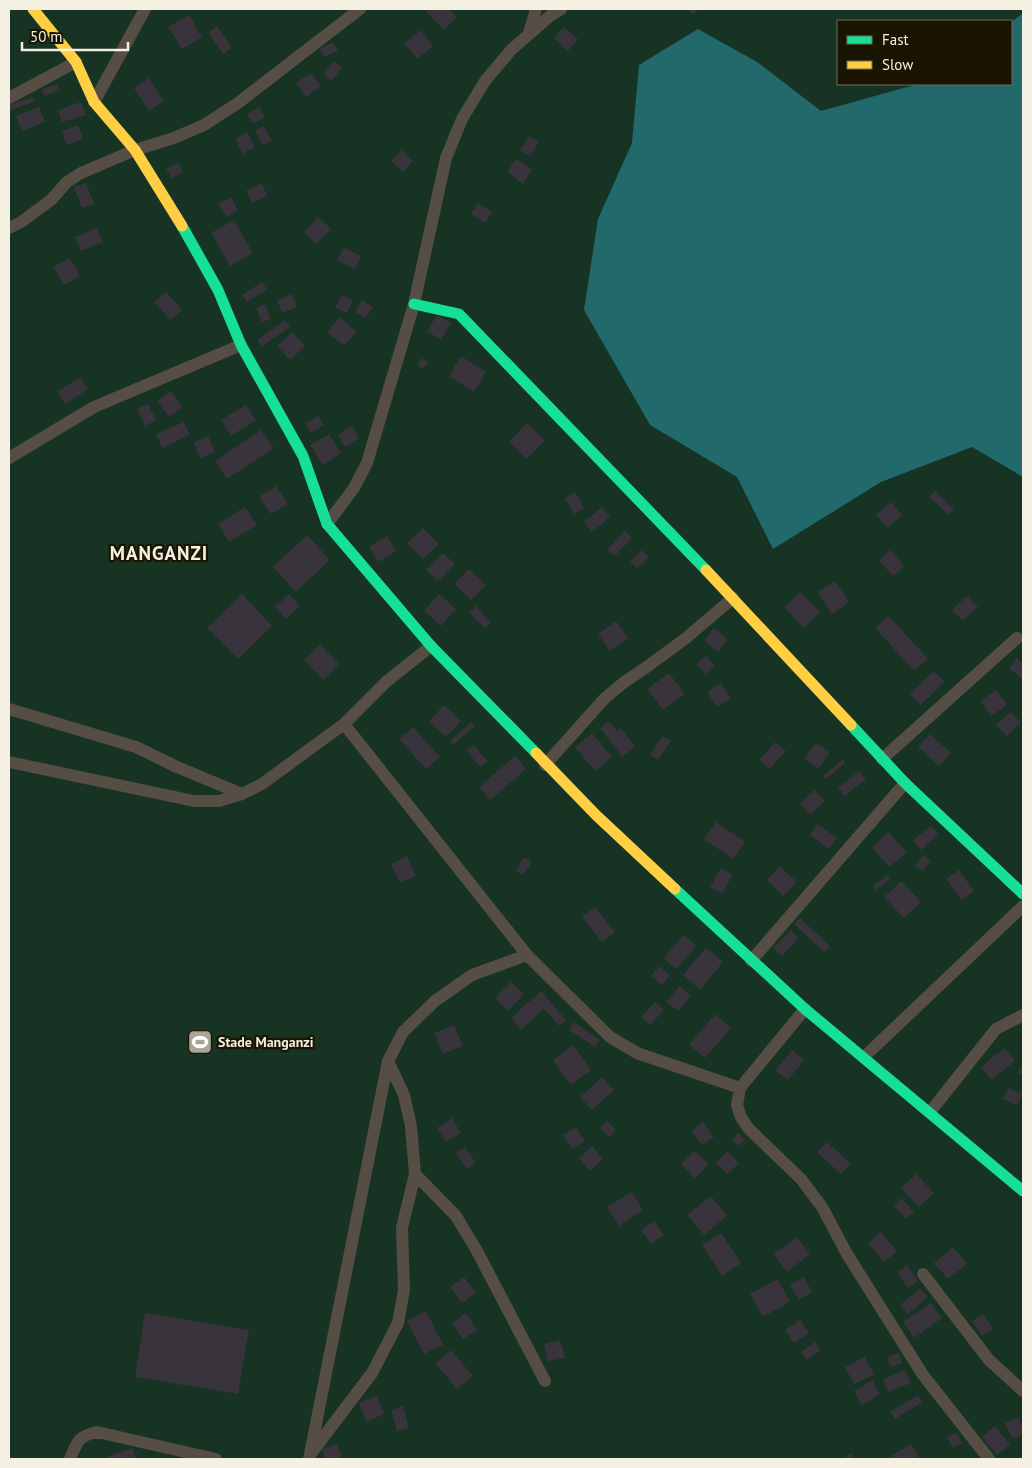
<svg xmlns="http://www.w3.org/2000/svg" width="1032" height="1468" font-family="'PT Sans',sans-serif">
<rect width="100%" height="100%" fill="#1d1a0d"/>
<path fill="#163323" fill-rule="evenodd" d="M9,9H1023V1459H9ZM838,21H1011V84H838Z"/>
<path fill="#22696c" d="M1022,9L1023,477L972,447L881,482L773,549L737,477L650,425L584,310L598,219L632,143L639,65L698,29L757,62L821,111L918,84H1011V22L1022,14Z"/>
<path fill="#39343c" d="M430,9H448L457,17L444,30L426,12Z
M687,9H698L693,14Z
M189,15L202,37L182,49L168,27Z
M217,26L232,48L223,54L208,32Z
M564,27L578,39L568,51L554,38Z
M421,30L433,46L417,59L404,43Z
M333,42L338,50L324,57L320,49Z
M334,61L342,68L331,81L324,74Z
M311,73L321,86L306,97L296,83Z
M149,78L164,101L149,111L134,88Z
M58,84L60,90L44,96L42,89Z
M33,97L34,102L10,110L9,105Z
M81,102L86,115L62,122L58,110Z
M39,107L45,122L22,131L16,116Z
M259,107L265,117L253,124L247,114Z
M78,125L83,139L67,145L62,131Z
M264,126L272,141L263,145L255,130Z
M247,132L255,147L243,154L235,139Z
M529,136L539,142L530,156L520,150Z
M401,150L413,161L403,172L391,161Z
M516,159L532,170L523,184L507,172Z
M178,163L183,172L171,178L166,169Z
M86,183L94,204L82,208L74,187Z
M262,183L267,196L252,203L246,191Z
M231,197L238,211L226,217L218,204Z
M478,203L492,212L485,223L471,214Z
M318,217L331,229L316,244L304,232Z
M234,220L253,253L230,266L211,233Z
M97,228L103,242L81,251L75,237Z
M344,247L361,256L355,269L337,260Z
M70,258L80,276L64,285L53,267Z
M262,282L267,289L247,302L242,295Z
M166,292L182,310L170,320L154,302Z
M292,294L297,307L282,313L277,300Z
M342,295L353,300L347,313L335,308Z
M362,300L373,307L366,318L355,312Z
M265,304L271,319L262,322L256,308Z
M437,315L451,323L441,340L427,331Z
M339,317L357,332L344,346L327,332Z
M285,320L290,327L262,346L257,340Z
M292,332L305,346L290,360L277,346Z
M461,356L486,372L474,392L449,376Z
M422,358L428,363L422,369L417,364Z
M80,377L88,389L65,404L57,392Z
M171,391L183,407L169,417L157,401Z
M148,404L156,420L145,426L137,409Z
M246,405L256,420L231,436L221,420Z
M318,416L324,425L311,433L305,423Z
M184,422L190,435L162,448L156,434Z
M527,423L545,440L527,459L509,442Z
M352,426L359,438L345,447L338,435Z
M261,430L274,448L227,479L215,461Z
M329,434L341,453L323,465L310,445Z
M208,436L215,452L200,458L194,442Z
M276,486L288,504L271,514L259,497Z
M935,491L954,509L949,515L929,497Z
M575,492L584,508L574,514L565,498Z
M891,502L902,515L888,528L876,515Z
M245,507L257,525L229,542L218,524Z
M602,507L610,517L592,532L584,522Z
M423,528L439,544L423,559L407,543Z
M625,531L632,538L615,556L607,550Z
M307,535L330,560L296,592L273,567Z
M387,536L396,551L378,562L369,547Z
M642,550L649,557L637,568L630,561Z
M890,550L904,566L893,576L879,561Z
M443,553L455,564L438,581L426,570Z
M469,569L486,585L471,600L454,584Z
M835,581L849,602L832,614L818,592Z
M801,592L820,612L804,628L784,607Z
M242,594L272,626L238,659L207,628Z
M289,594L300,606L286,619L275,607Z
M439,594L456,609L441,626L424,611Z
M967,596L978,607L963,621L952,610Z
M476,606L491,623L485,629L469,612Z
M889,616L928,659L914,671L875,628Z
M616,621L628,638L610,651L598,634Z
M714,628L728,640L718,652L704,640Z
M320,645L339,664L323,680L304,660Z
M706,656L715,665L705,674L696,664Z
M1017,658L1023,664V680L1009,668Z
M934,671L945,682L920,705L910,694Z
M669,673L685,694L663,710L647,689Z
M721,683L731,698L717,707L707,692Z
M996,690L1007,705L991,716L980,701Z
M444,705L461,721L446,737L429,721Z
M1010,712L1021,722L1007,736L996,725Z
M609,721L617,731L621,728L635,747L622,757L600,728Z
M471,722L475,726L453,745L450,741Z
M413,727L440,757L426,769L399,739Z
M592,733L612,757L595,771L575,747Z
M930,734L951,753L939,766L918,747Z
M663,736L671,741L658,760L650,755Z
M775,742L786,751L770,769L759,760Z
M816,743L830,752L818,769L804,759Z
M474,745L488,762L480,767L467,751Z
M515,756L526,769L490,800L479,787Z
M843,759L845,763L826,779L823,776Z
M859,771L866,779L845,796L838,788Z
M815,790L825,801L810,815L800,803Z
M716,822L745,842L733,859L704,839Z
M817,824L837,838L829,849L810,835Z
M931,825L938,834L921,850L913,841Z
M889,832L907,853L889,867L872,847Z
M924,855L931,861L922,871L915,865Z
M407,856L416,876L400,883L391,864Z
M524,857L532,862L523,875L516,870Z
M780,866L797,882L783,896L767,880Z
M721,868L733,875L722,893L710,887Z
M959,870L974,891L961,900L946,879Z
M887,875L890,879L876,890L873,886Z
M901,881L921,902L904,918L884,897Z
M595,907L615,932L602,942L582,917Z
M800,918L830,946L824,952L794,924Z
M791,930L799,938L782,956L773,948Z
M684,935L696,946L676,969L664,958Z
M706,948L723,962L700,990L683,975Z
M659,966L670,975L662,985L651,976Z
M511,982L524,994L508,1011L495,998Z
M680,986L691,996L678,1011L666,1002Z
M541,991L566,1020L559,1026L544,1009L521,1030L511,1018Z
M655,1002L664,1010L650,1025L641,1017Z
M715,1014L731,1028L705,1058L689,1045Z
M574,1022L600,1040L595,1047L569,1030Z
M454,1025L463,1046L443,1054L434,1033Z
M573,1045L591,1070L571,1085L553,1060Z
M1004,1048L1015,1061L992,1080L981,1067Z
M792,1050L804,1060L788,1080L775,1071Z
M1023,1065V1076L1018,1072Z
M602,1077L614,1090L592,1110L580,1097Z
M1008,1088L1022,1094L1017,1105L1003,1099Z
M452,1118L461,1133L446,1142L437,1128Z
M607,1121L616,1130L609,1137L600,1128Z
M703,1122L714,1137L702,1145L691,1131Z
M576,1127L585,1141L572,1149L563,1135Z
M738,1133L745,1139L739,1146L732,1140Z
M827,1142L851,1164L841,1174L817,1152Z
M592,1146L603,1159L590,1171L579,1158Z
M465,1147L476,1163L467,1169L456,1153Z
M694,1151L709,1164L695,1178L681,1164Z
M727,1151L739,1163L727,1174L716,1163Z
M916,1174L934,1193L919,1207L901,1188Z
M632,1192L643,1210L619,1226L607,1207Z
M711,1196L727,1216L704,1235L687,1215Z
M902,1198L914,1212L906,1219L894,1206Z
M654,1221L664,1235L651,1244L641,1230Z
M881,1232L897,1251L884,1262L868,1243Z
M721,1233L741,1263L722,1276L702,1245Z
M797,1237L810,1254L787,1272L774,1254Z
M953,1247L967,1264L948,1279L934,1263Z
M907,1265L918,1281L908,1288L897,1273Z
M464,1277L476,1293L462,1303L450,1287Z
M804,1277L812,1292L799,1300L790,1285Z
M778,1279L790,1302L763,1317L750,1294Z
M920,1288L928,1297L908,1314L900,1305Z
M931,1303L942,1318L914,1338L903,1322Z
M426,1311L443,1345L424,1354L407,1321Z
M145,1313L249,1330L238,1394L135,1377Z
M466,1313L477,1330L463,1339L452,1323Z
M983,1314L993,1329L982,1336L972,1321Z
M800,1320L809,1333L794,1343L785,1330Z
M560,1340L565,1358L548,1361L544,1344Z
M815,1342L821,1350L807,1360L801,1352Z
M451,1350L473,1376L457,1389L435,1363Z
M899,1353L902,1363L891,1367L887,1357Z
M865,1357L874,1375L854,1384L845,1367Z
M905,1370L911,1383L888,1392L883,1379Z
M872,1380L880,1394L862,1405L854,1391Z
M918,1395L922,1402L895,1419L890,1412Z
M377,1396L384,1414L366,1422L359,1403Z
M403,1406L409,1428L397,1431L391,1410Z
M1018,1417L1023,1428V1434L1013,1439L1005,1423Z
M995,1426L1010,1445L997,1455L982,1437Z
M956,1432L962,1443L953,1448L947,1437Z
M337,1444L343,1459H326L322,1449Z
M911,1444L920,1459H886Z
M133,1448L136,1459H109L108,1456Z
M851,1453L856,1459H844Z"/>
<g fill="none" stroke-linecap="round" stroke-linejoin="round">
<path stroke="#564d45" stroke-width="12" d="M529,33L536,9
M9,98L76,62
M94,102L145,9
M9,228L21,222L51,200L67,182L81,173L135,150L174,138L204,125L238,103L360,9
M9,458L94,407L241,345
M327,524L354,488L367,463L414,304L446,158L462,119L485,81L511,50L551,15L561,9
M9,709L136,747L177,767L242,794
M344,724L527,955L610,1037L637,1053L740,1088L805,1009
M882,759L1017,638
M9,762L194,801H219L242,794L262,784L344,724L386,682L431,646
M545,765L605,698L623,683L648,666L686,638L733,598
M751,961L905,783
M864,1057L1023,906
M388,1061L404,1095L411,1126L415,1174L456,1216L477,1251L545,1381
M740,1088L737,1105L741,1117L748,1128L801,1179L822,1207L847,1254L923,1375L989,1459
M930,1112L996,1029L1023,1015
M923,1274L989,1360L1023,1391
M312,1452L372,1373L398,1323L404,1290L402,1228L415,1174
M70,1459C77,1442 78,1436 97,1432L216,1459
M309,1459L388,1061L403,1032L435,1001L472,975L527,955"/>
<path stroke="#16e098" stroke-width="11" d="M182,226L218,290L241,345L303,456L327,524L431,646L536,753
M414,304L459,314L706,570
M851,725L905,783L1023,894
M675,889L805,1009L1023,1191"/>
<path stroke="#ffcf43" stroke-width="11" d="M33,9L76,62L94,102L135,150L182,226
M706,570L851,725
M536,753L596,815L675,889"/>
</g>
<defs>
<symbol id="stadium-square" viewBox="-11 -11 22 22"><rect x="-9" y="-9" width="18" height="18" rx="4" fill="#a9a597" stroke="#1a1500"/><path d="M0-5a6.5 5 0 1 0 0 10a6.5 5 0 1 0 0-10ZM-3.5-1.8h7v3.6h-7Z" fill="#fff"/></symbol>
</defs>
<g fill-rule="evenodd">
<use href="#stadium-square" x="186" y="1028" width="28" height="28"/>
</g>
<g text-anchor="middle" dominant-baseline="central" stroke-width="4.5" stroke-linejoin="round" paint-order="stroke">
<g font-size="14" font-weight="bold" fill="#f4f0e2" stroke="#1a1500" text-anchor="start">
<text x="218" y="1042">Stade Manganzi</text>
</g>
<g font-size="19" font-weight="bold" letter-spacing="1" fill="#f4f0e2" stroke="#1a1500">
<text x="159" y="553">MANGANZI</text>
</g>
</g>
<rect width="1032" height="1468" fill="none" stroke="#f4f0e2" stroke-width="20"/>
<rect x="837" y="20" width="175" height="65" fill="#1a1500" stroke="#716d5a"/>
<rect x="847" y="36" width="25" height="8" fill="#16e098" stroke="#716d5a"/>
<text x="882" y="45" font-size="15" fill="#f4f0e2">Fast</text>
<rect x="847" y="61" width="25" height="8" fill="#ffcf43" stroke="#716d5a"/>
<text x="882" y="70" font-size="15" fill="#f4f0e2">Slow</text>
<path d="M22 42v8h106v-8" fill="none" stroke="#f4f0e2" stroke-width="2.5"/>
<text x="30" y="42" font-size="15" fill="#f4f0e2" stroke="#1a1500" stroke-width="4" paint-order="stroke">50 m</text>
</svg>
